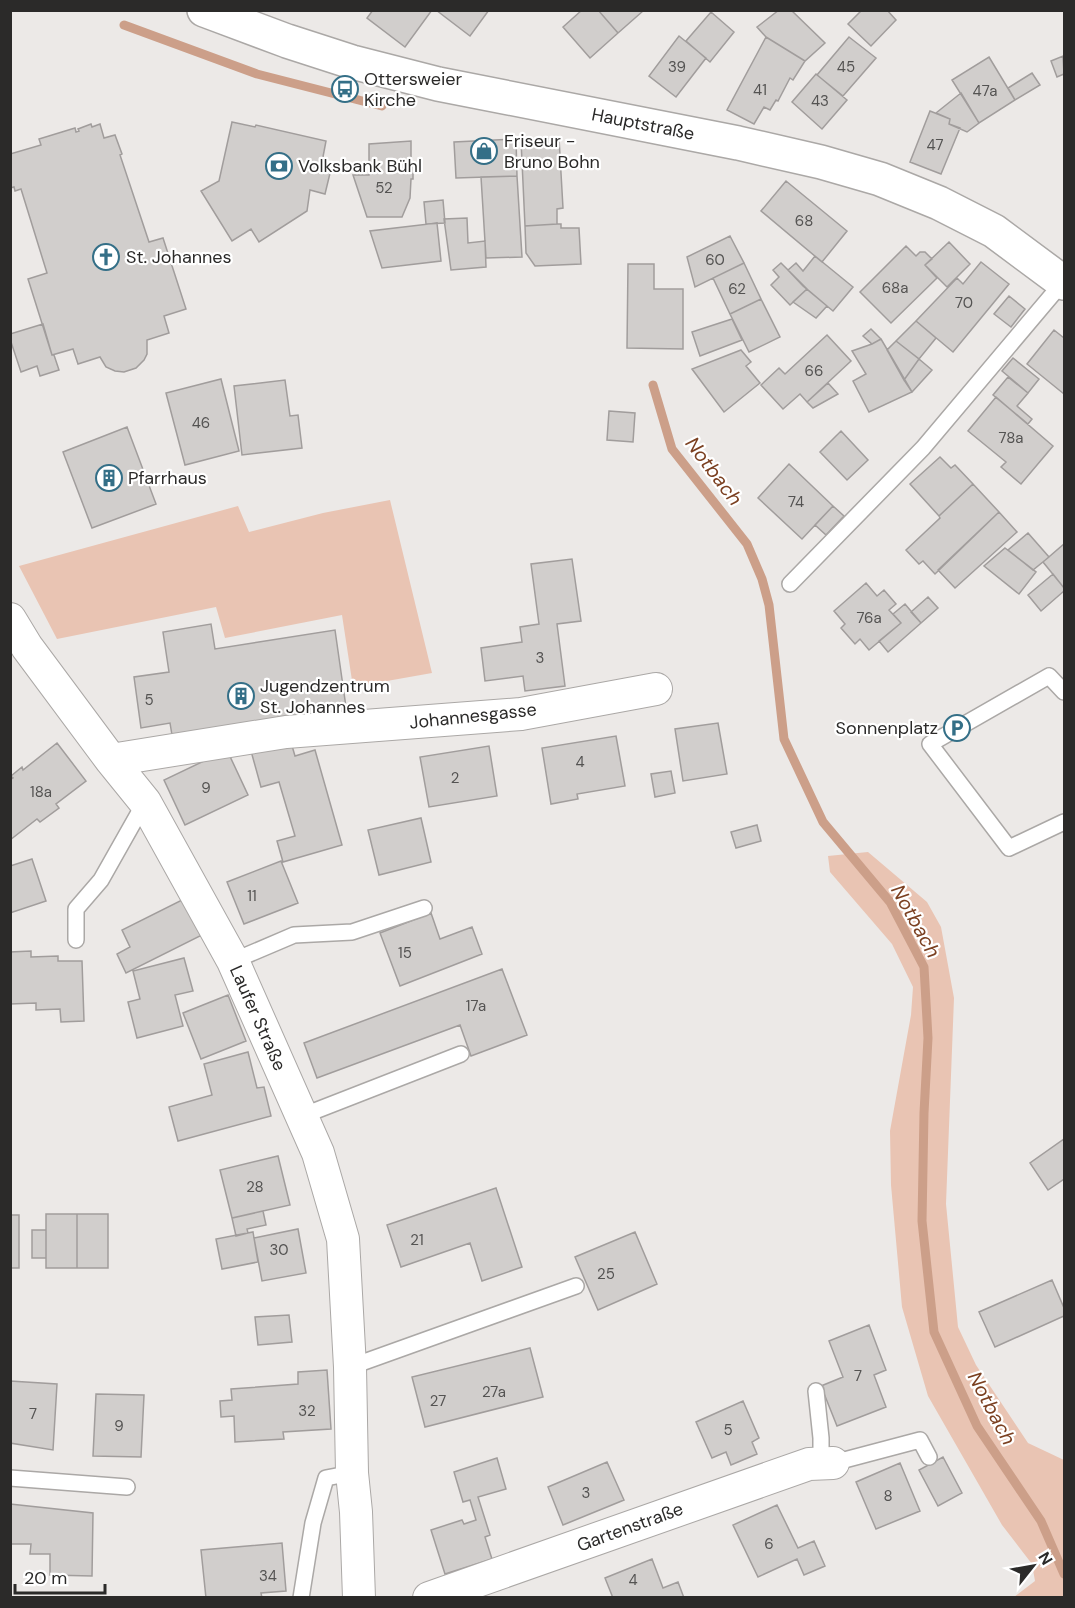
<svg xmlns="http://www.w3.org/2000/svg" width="1075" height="1608" font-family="'DM Sans',sans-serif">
<rect width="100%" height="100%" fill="#ece9e7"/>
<path fill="#e9c4b3" d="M390,500L432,673L353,687L342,615L225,638L216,607L57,639L19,566L238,506L249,532L323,513Z
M868,852L927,902L941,927L954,998L946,1204L958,1327L976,1365L1028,1443L1064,1460V1597H1014L1035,1581L1032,1564L1002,1525L928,1396L902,1307L891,1185L890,1131L911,1015L913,987L892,944L830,872L828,856Z"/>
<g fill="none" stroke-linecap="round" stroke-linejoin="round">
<path stroke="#cc9f89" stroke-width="9" d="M124,25L257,74L382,106
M653,385L672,449L747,544L762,579L769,605L784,739L823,822L890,902L924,967L928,1038L924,1113L922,1221L934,1332L977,1426L1041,1521L1064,1574"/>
</g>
<path fill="#d1cecc" stroke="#a19d9c" stroke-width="1.5" d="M373,10H432L405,47L367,18Z
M436,10H489L470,36Z
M582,10H598L618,33L590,58L563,27Z
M598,10H643V11L618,33Z
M779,10H791L825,43L805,61L766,37L757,27Z
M862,10H887L896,20L871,46L848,24Z
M711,12L734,32L710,62L686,41Z
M679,36L706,58L676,97L649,76Z
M766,37L805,61L793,80L790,78L778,101L776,100L770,110L764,107L754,124L727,110Z
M849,37L876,58L843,96L817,75Z
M1063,56L1064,74L1057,77L1051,61Z
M989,57L1015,100L979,123L952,80Z
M1032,73L1040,85L1015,100L1008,88Z
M816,74L847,100L822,129L792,102Z
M961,93L979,123L967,132L949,124L950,119L936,113Z
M930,111L950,119L949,124L960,128L941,174L910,162Z
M232,122L255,127L256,125L326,141L322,162L332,165L325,194L310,190L307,211L259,242L251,229L232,241L201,191L219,181Z
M91,124L92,127L100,124L104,138L115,135L122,154L120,155L149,242L163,238L186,309L164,316L169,333L147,340V354L144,360L136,368L124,372L115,371L106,367L100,357L78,364L73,349L52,355L28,279L47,273L21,189L15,191L14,187L10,188V154L41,145L39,139L75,128L76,132L79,131L78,129Z
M559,138L563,208L557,209V224L525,226L521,140Z
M516,139L517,176L456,178L454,142Z
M411,141V166H413V179H411L410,198L402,217H367L353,175H369V144Z
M517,176L522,257L486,258L481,177Z
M786,181L847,231L822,262L761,211Z
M443,200L445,223L426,224L424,202Z
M467,218L468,243L485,241L486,267L451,270L444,219Z
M437,223L441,261L382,268L370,231Z
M557,224H561V228H579L581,264L535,266L526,253L525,226Z
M730,236L744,263L695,287L687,257Z
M949,242L970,264L947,287L925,265Z
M906,246L916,256L920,252H925L932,259L925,265L937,278L891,323L860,292Z
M815,256L853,287L833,311L803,286L788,270L796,263L803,271Z
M981,262L1009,284L953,352L916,321L957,278L963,284Z
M744,263L761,299L730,314L713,278Z
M781,263L807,289L790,305L771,285L779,277L773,270Z
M628,264H654V289H683V349L627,348Z
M807,289L827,306L816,318L793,302Z
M1009,296L1025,309L1011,327L994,314Z
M761,299L780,337L749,352L730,314Z
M732,319L742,340L700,356L692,332Z
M916,321L936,338L919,359L896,341Z
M43,324L52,355H54L59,370L40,376L37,366L21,372L10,339V334Z
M871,329L881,339L872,344L863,336Z
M1054,330L1064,338V394L1027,364Z
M827,335L851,361L807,402L800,394L783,409L761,385L779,368L785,374Z
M881,339L912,392L869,412L853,381L866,374L852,351L872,344Z
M896,341L919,359L904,380L887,350Z
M741,350L751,362L746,366L760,383L724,412L692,369Z
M1013,358L1039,379L1028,393L1002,371Z
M919,359L932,370L912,392L904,380Z
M1008,377L1028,393L1017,406L1032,419L1028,424L993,395Z
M221,379L239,451L185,465L166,393Z
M285,380L290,416L298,415L302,448L242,455L234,386Z
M828,383L838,394L813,408L807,402Z
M996,397L1053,446L1021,484L1001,467L1006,462L968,431Z
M609,411L635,413L633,442L607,440Z
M127,427L156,504L92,528L63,452Z
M841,431L868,460L847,480L820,452Z
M940,457L951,468L955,465L973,484L939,516L910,484Z
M789,464L833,506L802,539L758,498Z
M973,484L999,512L935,574L923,561L919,564L906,550L940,518L939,516Z
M833,506L844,516L826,535L815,525Z
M999,512L1017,532L955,588L938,570Z
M1028,533L1049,557L1033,570L1008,550Z
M1064,544V588L1043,562Z
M1005,548L1036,572L1019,594L984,566Z
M572,559L581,621L557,624L565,686L525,691L523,676L485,681L481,648L522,642L520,627L539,624L531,564Z
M1053,574L1064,588V591L1041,611L1028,595Z
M866,583L877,596L884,590L896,604L889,610L901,623L869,650L860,639L855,644L841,628L845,624L834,611Z
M928,597L938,608L921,623L911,612Z
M905,604L921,623L888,652L879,641L901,623L893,614Z
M211,624L215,649L335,630L347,714L173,741L170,723L141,728L134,677L169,672L163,632Z
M718,723L727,774L683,781L675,729Z
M616,736L625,786L577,794L578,799L551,804L542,748Z
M290,739L295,756L315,750L342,845L283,862L277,841L295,836L279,782L261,787L251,751Z
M57,743L86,781L56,804L59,808L40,822L37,819L10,840V780L13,778L11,776L22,767L23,770Z
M489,746L497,796L429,807L420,757Z
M227,750L248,795L185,825L164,780Z
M671,771L675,793L655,797L651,774Z
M421,818L431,862L379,875L368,830Z
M757,825L761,841L736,848L731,832Z
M32,859L46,901L10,913V866Z
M281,861L298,903L244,924L227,882Z
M184,899L202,935L126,973L117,954L130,947L122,930Z
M431,913L440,939L472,927L482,954L400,986L380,933Z
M31,951V957L58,956V961H82L84,1021L61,1022L60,1009L36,1010V1003L10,1004V952Z
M184,958L193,991L175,995L183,1026L137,1038L128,1002L140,999L133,971Z
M502,969L527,1035L471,1056L460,1025L317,1078L304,1043Z
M228,995L246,1041L201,1059L183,1013Z
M248,1052L257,1088L264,1087L271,1116L178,1141L169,1107L212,1095L204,1064Z
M1064,1139V1179L1048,1190L1030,1163Z
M278,1156L290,1205L232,1218L220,1170Z
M496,1188L522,1267L482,1281L470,1243L401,1267L387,1225Z
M263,1211L266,1225L247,1229L248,1233L236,1236L232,1218Z
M46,1214H77V1268H46Z
M77,1214H108V1268H77Z
M10,1215H19V1268H10Z
M298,1229L306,1273L262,1281L254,1238Z
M32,1230H46V1258H32Z
M253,1232L258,1262L222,1269L216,1239Z
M635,1232L657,1284L598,1310L575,1257Z
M1052,1280L1064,1308V1316L995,1347L979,1312Z
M289,1315L292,1342L258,1345L255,1317Z
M869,1325L886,1370L874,1375L886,1407L837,1426L821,1386L843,1377L829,1341Z
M530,1348L543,1397L425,1427L412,1377Z
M327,1370L331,1429L283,1432L284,1439L235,1442L234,1416L221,1417L220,1401L232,1400L231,1389L298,1384V1372Z
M10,1381L57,1384L53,1450L10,1443Z
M96,1394L144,1395L141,1457L93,1456Z
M743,1401L759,1438L752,1442L757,1454L731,1465L726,1452L712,1458L696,1422Z
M943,1457L962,1493L938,1506L919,1470Z
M497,1458L506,1489L478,1497L490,1535L485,1537L492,1559L445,1574L431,1530L462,1520L464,1524L476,1520L470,1500L463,1502L454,1472Z
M607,1462L624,1500L563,1525L548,1487Z
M900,1463L920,1511L876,1529L856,1482Z
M10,1504L93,1513L92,1576L50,1575V1554H30L31,1544H10Z
M777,1505L798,1548L814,1541L825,1566L804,1575L797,1559L758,1577L733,1525Z
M282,1543L286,1591L261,1593L262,1598H206L201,1550Z
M652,1559L663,1588L678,1582L684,1598H613L605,1578Z"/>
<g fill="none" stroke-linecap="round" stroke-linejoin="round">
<defs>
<path id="service" d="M790,584L923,448L1063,282
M1064,692L1049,676L930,744L1009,848L1064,822
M76,940V909L101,880L145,802
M233,961L294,935L352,932L424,908
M302,1116L461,1054
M350,1367L576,1286
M816,1391L821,1438V1463
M833,1463L920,1440L929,1457
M10,1478L127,1487
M301,1598L313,1523L326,1478L352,1473"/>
<path id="minor" d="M10,619L27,647L111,760L145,802L233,961L318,1153L343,1239L350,1367L352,1473L356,1512L359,1598
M111,760L286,732L521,714L656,689
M429,1598L809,1464L833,1463"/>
<path id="tertiary" d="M204,10L287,41L352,62L438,84L738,143L821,162L880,179L939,203L994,231L1064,283"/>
</defs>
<use href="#service" stroke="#aba8a6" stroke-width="18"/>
<use href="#minor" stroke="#aba8a6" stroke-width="34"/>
<use href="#tertiary" stroke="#aba8a6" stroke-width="36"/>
<use href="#service" stroke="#fff" stroke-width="15"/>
<use href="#minor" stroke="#fff" stroke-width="32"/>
<use href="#tertiary" stroke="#fff" stroke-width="33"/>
</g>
<defs>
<symbol id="bus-ring" viewBox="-11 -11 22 22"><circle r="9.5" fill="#fff" stroke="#346f87" stroke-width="1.5"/><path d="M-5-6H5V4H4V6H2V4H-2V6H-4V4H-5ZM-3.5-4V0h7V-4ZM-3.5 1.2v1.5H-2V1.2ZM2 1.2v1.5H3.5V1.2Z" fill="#346f87"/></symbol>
<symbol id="shop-ring" viewBox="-11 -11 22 22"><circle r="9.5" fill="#fff" stroke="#346f87" stroke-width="1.5"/><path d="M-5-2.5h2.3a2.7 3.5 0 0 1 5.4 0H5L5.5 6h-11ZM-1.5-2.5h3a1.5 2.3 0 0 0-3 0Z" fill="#346f87"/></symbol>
<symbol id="bank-ring" viewBox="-11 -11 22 22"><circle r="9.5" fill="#fff" stroke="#346f87" stroke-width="1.5"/><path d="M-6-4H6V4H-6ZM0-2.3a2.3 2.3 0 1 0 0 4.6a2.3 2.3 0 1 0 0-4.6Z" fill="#346f87"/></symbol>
<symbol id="church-ring" viewBox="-11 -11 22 22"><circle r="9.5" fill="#fff" stroke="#346f87" stroke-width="1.5"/><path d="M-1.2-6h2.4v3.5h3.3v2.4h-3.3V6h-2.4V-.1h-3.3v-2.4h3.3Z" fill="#346f87"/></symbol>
<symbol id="building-ring" viewBox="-11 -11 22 22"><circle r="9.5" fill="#fff" stroke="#346f87" stroke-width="1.5"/><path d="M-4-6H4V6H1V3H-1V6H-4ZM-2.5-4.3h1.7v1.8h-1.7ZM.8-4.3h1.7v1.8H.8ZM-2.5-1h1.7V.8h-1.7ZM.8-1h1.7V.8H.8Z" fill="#346f87"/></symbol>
<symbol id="parking-ring" viewBox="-11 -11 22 22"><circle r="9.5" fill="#fff" stroke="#346f87" stroke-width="1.5"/><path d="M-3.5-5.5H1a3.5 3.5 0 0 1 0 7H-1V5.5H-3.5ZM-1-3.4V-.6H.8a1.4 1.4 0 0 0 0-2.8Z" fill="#346f87"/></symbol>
</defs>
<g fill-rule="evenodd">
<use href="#bus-ring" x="330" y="74" width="30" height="30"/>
<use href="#shop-ring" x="469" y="136" width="30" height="30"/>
<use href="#bank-ring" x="264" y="151" width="30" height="30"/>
<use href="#church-ring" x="91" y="242" width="30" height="30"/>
<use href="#building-ring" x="94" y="463" width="30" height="30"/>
<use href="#building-ring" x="226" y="681" width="30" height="30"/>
<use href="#parking-ring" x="942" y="713" width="30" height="30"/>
</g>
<g text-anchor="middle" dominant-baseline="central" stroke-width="4.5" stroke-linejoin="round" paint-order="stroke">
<g font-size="15" fill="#545352">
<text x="677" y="67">39</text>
<text x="846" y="67">45</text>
<text x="760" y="90">41</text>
<text x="985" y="91">47a</text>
<text x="820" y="101">43</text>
<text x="935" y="145">47</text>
<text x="384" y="188">52</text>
<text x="804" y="221">68</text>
<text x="715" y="260">60</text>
<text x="895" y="288">68a</text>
<text x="737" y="289">62</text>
<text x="964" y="303">70</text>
<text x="814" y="371">66</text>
<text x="201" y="423">46</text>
<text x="1011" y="438">78a</text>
<text x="796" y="502">74</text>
<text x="869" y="618">76a</text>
<text x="540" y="658">3</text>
<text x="149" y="700">5</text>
<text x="580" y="762">4</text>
<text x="455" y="778">2</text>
<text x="206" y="788">9</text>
<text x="41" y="792">18a</text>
<text x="252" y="896">11</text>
<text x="405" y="953">15</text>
<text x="476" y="1006">17a</text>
<text x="255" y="1187">28</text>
<text x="417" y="1240">21</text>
<text x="279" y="1250">30</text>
<text x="606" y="1274">25</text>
<text x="858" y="1376">7</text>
<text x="494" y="1392">27a</text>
<text x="438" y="1401">27</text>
<text x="307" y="1411">32</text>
<text x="33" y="1414">7</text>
<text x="119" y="1426">9</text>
<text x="728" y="1430">5</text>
<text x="586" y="1493">3</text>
<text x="888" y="1496">8</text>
<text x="769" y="1544">6</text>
<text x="268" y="1576">34</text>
<text x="633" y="1580">4</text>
</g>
<g font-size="18" fill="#2b2a29" stroke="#fff" text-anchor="start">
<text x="364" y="79">Ottersweier<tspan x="364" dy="21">Kirche</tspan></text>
<text x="504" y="141">Friseur -<tspan x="504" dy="21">Bruno Bohn</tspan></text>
<text x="298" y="166">Volksbank Bühl</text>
<text x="126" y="257">St. Johannes</text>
<text x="128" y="478">Pfarrhaus</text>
<text x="260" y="686">Jugendzentrum<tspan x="260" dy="21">St. Johannes</tspan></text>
<text x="938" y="728" text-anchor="end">Sonnenplatz</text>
</g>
<g font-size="18" fill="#2b2a29" stroke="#fff">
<text transform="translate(643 124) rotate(11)">Hauptstraße</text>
<text transform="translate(473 716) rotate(-6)">Johannesgasse</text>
<text transform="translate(258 1018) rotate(66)">Laufer Straße</text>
<text transform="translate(630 1527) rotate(-20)">Gartenstraße</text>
</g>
<g font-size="20" font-style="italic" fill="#7b4021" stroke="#fff">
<text transform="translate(714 471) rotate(53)">Notbach</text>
<text transform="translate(916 921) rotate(61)">Notbach</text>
<text transform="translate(992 1408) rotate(62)">Notbach</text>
</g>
</g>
<rect width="1075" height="1608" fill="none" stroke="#2b2a29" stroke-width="24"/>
<g transform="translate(1033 1566) rotate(59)" stroke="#ffffff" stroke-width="4.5" paint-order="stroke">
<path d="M0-4.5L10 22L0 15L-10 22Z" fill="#2b2a29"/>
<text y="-9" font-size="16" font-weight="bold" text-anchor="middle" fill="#2b2a29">N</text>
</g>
<path d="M15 1584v9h90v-9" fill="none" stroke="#2b2a29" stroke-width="3"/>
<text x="24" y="1584" font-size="18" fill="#2b2a29" stroke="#ffffff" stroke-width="4.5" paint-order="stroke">20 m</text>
</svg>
